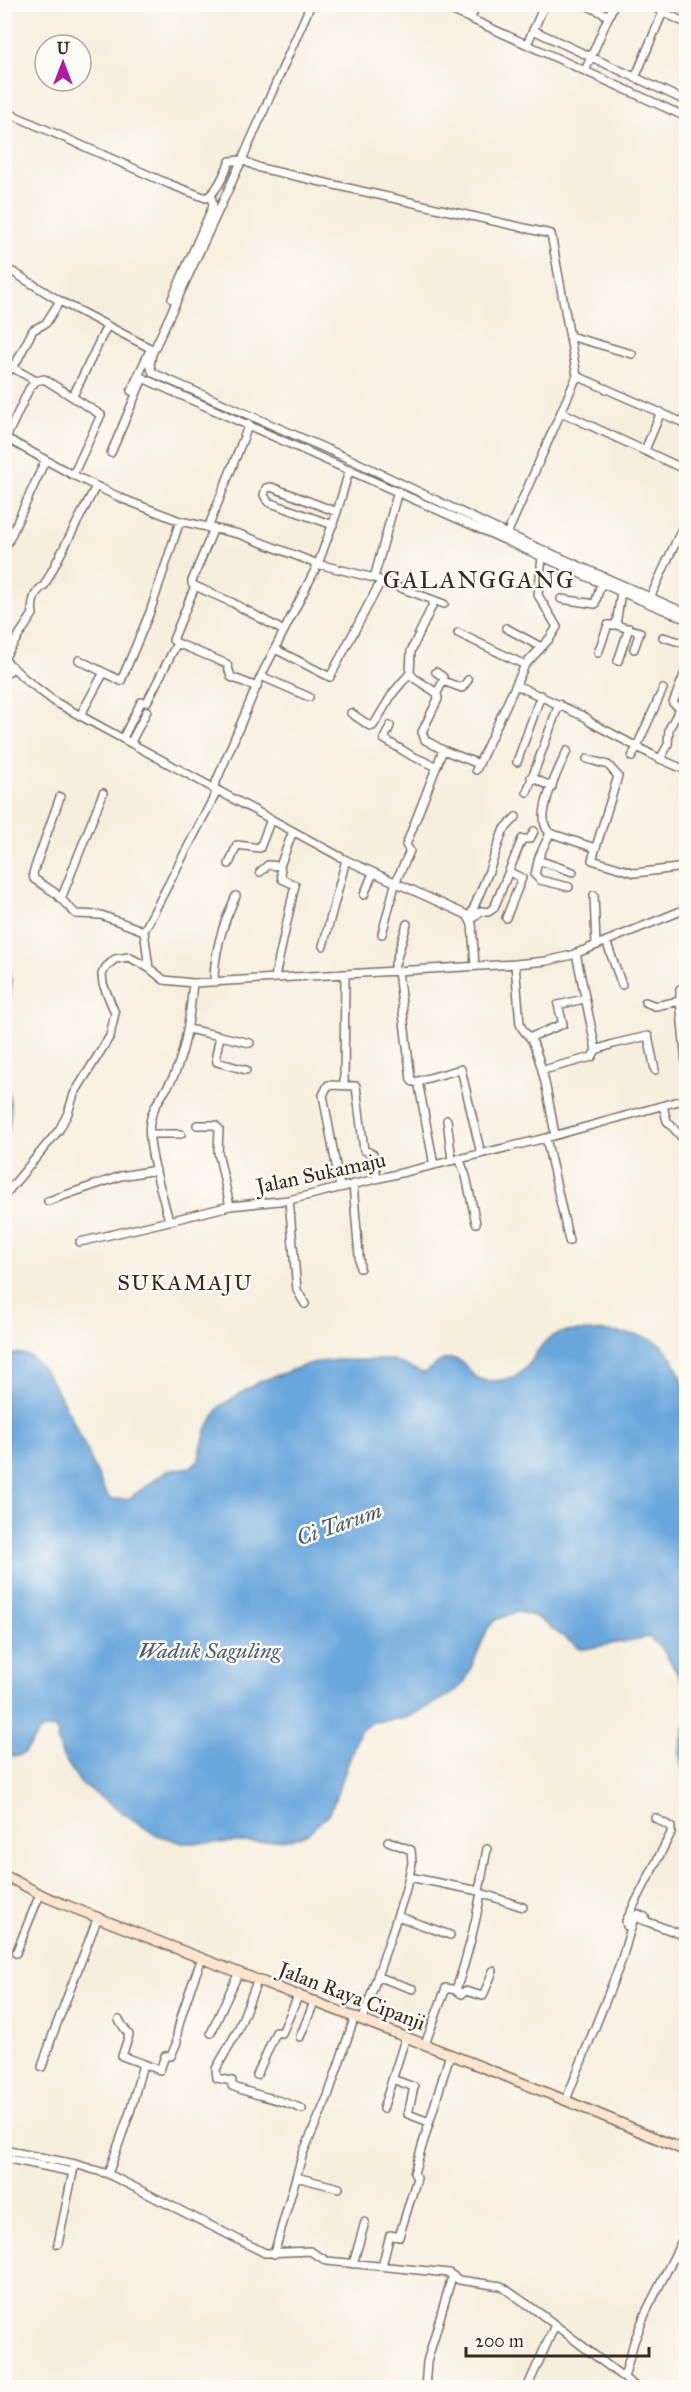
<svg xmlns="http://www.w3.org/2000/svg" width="691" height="2392" font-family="'IM FELL Great Primer',serif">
<rect width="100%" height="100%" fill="#fdfcf7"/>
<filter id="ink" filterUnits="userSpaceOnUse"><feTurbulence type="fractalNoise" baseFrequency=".0167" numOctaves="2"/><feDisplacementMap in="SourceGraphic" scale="12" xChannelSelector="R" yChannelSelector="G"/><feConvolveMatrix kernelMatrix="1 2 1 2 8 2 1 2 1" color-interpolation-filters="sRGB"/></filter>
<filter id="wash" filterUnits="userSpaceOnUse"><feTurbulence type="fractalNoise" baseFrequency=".008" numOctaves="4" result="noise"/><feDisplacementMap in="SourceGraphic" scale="24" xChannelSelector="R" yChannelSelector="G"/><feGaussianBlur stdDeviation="1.35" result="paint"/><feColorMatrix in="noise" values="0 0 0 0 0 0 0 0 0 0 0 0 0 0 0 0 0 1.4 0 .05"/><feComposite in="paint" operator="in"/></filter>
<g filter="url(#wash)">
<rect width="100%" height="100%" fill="#f6efde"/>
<path fill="#69a6db" stroke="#52687c" stroke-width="1.5" d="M5,966L12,982L7,1011L5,1048L7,1086L11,1109L9,1128L5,1137Z
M582,1331C606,1332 653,1330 668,1352C676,1362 679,1376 686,1386V1687L663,1650L649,1637L585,1649L579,1648L534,1616L517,1612L495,1620L488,1628L465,1682L452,1694L406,1718L373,1722L360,1731L330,1813L308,1833L297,1838L259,1842L182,1843L154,1834L81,1784L63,1757L57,1740L58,1733L53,1728L41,1730C27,1746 29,1759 5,1756V1357C12,1354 20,1352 27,1355C52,1364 94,1466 105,1492L110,1499H128L167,1471L190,1467L198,1462L206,1430L220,1406L259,1382L311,1363L336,1360H393L423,1373C431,1369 438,1360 447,1359C465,1356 466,1371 476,1377C485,1383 504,1381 513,1377C532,1370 536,1343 555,1335C563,1331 574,1331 582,1331Z
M686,1723V1779C677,1755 679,1748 686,1723Z"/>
</g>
<g filter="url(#ink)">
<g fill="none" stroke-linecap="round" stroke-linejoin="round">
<defs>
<path id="street" d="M438,4L686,117
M584,4L609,16
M675,4L686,10
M663,12L686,23
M470,19L477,4
M533,30L686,101
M527,44L545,4
M585,71L614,4
M635,78L663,12L648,4
M4,111L169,184L206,198C218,191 224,174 230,161L242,160L311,4
M4,274L13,272L60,301L150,348
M172,299L213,206L211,195
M570,336L632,354
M13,368L36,381L44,379L101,415L73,475L123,499L180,521L239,534L318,564L374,578L444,604
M4,376L17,361L33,330L46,323L60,301
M138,376L621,592L686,619
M577,376L686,424
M131,391L150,350
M73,396L107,326
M561,412L686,470
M4,437L73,475
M6,438L29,389L36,381
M645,450L661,412
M111,453L143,378
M333,525L268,502L264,495L266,488L271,487L337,512
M208,528L249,424
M507,534L577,376L551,234L260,168L242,160L152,354L150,366L153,373L352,460L507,534L686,613
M4,551L45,461
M374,578L398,491
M195,586L233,603L284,631
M621,592L616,625L640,632L634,649
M650,598L686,520
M561,599L595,604L601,583
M506,628L541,647
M458,633L525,665
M663,637L686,644
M177,643L227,664L231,677L257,687
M275,649L330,677L381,581
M598,653L608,625H616
M4,658L33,614C31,604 34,591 44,586L96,486
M4,659L25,679L55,702L101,727L346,860L467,915L472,924L475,966
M79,660L121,681L150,612L180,521
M618,661L629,628
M436,672L443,677L444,681
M410,673L414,678L437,693
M4,675L13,668
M261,676L309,697
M516,685L587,718L590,722L660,759L686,770
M351,713L370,726H373L393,693L410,673L411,651L434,602
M80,716L103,674
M390,726L384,739L412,756L435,766
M123,738L141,702H147L177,643L173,640L195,586L192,584V581L214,528
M131,742L147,711
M443,750L479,764
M567,751C559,769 532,819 550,833L539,857L535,875L540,880L569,887
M632,757L663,689
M587,759L608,765L618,776L592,860L635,873L686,867
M660,759L668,745L669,729L680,708L673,703L686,670
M517,762L541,695
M476,770L525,665L550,638L557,627L538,595L542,557
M531,777L552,787
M213,789L261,676L318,564L337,512L349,471
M527,792L559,704
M60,797L33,873L34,879L54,892L76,914L101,915L144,931
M550,833L595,848
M538,860L573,872
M229,864L237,845L260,848L271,819
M260,872L268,865L280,866
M364,895L373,873
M594,895L596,945
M61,899L103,793
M470,917L489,871L503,831L516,817
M506,918L522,878L509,872
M471,920L481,911L488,912L494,908L522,839H530L534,831
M382,934L396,881L410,851L406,845L443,750L425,740L422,732L438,699L437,693L443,681L462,688L468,680
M606,941L622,985
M323,946L346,860
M576,953L596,1050
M515,964L520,1024C523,1033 530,1035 533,1043C545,1072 549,1104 555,1134
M149,968L144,931L217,791
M393,971L407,924
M398,971L411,1080L413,1082L418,1081L434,1165
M275,977L295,885L282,879L280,866L293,831
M214,982C214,952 223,923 236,896
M193,983C190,1013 187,1045 175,1073C168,1091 153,1102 150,1122C146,1146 163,1196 169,1221L230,1206L289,1200L546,1138L686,1099
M680,1001V989
M645,1002L655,1006L680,1001L686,1063
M188,1029L220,1036L216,1055L217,1062L246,1070
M220,1036L250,1043
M531,1037L563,1024L558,1005L584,999
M543,1070L592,1057L596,1050L613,1044L648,1036L655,1070
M418,1081L461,1069L481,1154
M344,1085L345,974
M663,1106L667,1121L686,1142
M447,1120L452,1160
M197,1125H215L219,1129L218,1152L230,1206
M150,1134H181
M546,1138L569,1241
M459,1158L466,1176L476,1223
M353,1184L360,1268
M340,1187L323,1095L328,1085L356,1086L364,1150L373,1154L377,1178
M684,1195H686
M4,1196L59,1130L68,1113L74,1094L110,1036L115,1013L103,984L102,974L106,967L115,959L129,957L149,968L164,980L193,983L515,964L547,961L572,955L686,909
M289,1200L297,1290L305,1304
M48,1201L121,1176L156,1170
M80,1242L169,1221
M409,1877L479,1891
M481,1893L523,1907
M397,1916L450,1935
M637,1918L686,1936
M631,1929L627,1926L626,1921L671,1833V1827L655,1818
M16,1953L40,1894
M378,1977L413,1989
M258,1979L238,2030L216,2069L217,2078L232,2081V2086C255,2096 278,2098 302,2109
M456,1990L462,1994L465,1991L483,1996L493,1971
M363,2019L405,1893L412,1863L411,1850L388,1841
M119,2020L129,2035L122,2056L160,2070L165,2056H171L177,2042C174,2029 196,1974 202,1958
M211,2033L239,1972
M300,2037L315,2000
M425,2044L446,1988L456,1990C467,1958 475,1926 481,1893L479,1891L487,1849
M42,2067L53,2034L98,1917
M257,2075L276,2032L282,2033L299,1994
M392,2079L414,2087L408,2114L429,2122
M566,2100L621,1962L634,1917L638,1914L645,1917
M383,2109L406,2036
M4,2150L75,2164
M4,2158L73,2172L75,2164L108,2174L265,2253L310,2251L327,2261L449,2273L459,2280L501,2286L541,2314L637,2388
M108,2174L130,2112L143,2064
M296,2177L339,2188
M58,2244L73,2172
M274,2254L303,2153L328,2096L355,2016
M353,2264L365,2222
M382,2266L390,2235L399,2237L417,2178L414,2173L450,2054
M624,2377L634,2342L646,2312L686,2233
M425,2388L427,2362L451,2280
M527,2388L555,2325"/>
<path id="secondary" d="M4,1875L46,1897C259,1983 476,2060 686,2151"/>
</defs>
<use href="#street" stroke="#7c6f61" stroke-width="10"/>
<use href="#secondary" stroke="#7c6f61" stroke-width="12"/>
<use href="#street" stroke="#fff" stroke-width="7"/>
<use href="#secondary" stroke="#fbe5cf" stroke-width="9"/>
</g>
</g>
<g text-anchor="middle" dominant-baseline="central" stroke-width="5" stroke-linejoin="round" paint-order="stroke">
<g font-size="21" fill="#3b2a1e" stroke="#fdfcf7">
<text transform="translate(321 1173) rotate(-12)">Jalan Sukamaju</text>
<text transform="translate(352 1996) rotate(21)">Jalan Raya Cipanji</text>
</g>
<g font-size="22" letter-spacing="1.5" fill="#3b2a1e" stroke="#fdfcf7">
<text x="185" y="1282">SUKAMAJU</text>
</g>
<g font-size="22" font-style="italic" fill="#4d5c6a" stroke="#fdfcf7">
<text transform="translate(339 1524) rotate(-19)">Ci Tarum</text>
<text x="209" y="1650">Waduk Saguling</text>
</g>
<g font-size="24" letter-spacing="1.5" fill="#3b2a1e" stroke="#fdfcf7">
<text x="479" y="580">GALANGGANG</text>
</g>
</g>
<rect width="691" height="2392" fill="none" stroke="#fdfcf7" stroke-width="24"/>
<g transform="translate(63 63)"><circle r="28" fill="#fdfcf7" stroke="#afa8a0" stroke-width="1.5"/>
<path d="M0-4.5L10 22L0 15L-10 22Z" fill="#b5179e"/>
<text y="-9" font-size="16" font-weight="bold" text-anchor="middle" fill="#3b2a1e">U</text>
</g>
<path d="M466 2347v9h183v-9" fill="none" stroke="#3b2a1e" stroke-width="3"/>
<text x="475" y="2347" font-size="18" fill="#3b2a1e" stroke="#fdfcf7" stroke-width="4.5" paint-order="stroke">200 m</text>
</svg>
